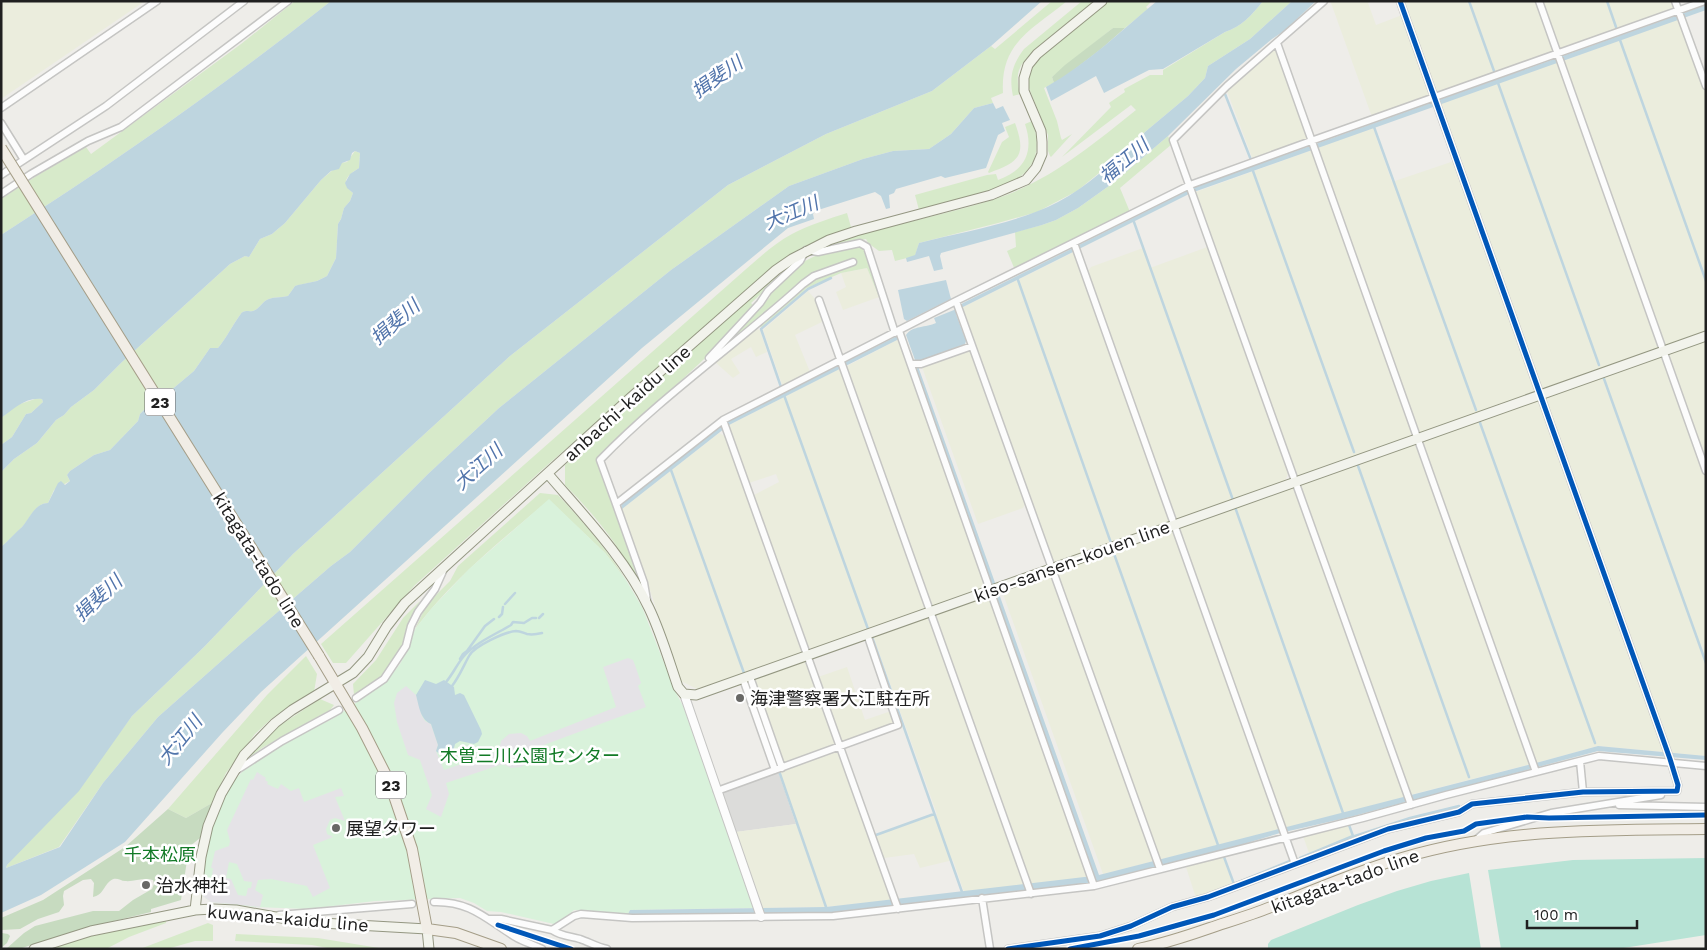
<svg xmlns="http://www.w3.org/2000/svg" width="1707" height="950" font-family="'Work Sans','Noto Sans JP',sans-serif">
<rect width="100%" height="100%" fill="#eeede9"/>
<path fill="#dcdcda" d="M778,771L796,824L736,832L721,792Z"/>
<path fill="#ebeddd" d="M1,1H145L1,99Z
M1332,1H1372L1368,3L1376,25L1402,15L1430,93L1428,97L1372,117L1331,3Z
M1403,1H1467L1468,4L1475,1H1537L1554,49L1553,53L1439,92L1435,91Z
M1542,1H1674L1675,5L1673,10L1561,49L1558,48Z
M1679,18L1706,94V331L1666,345L1663,344L1563,61Z
M1273,50H1277L1308,137L1306,140L1253,160L1227,91Z
M1558,62L1659,346L1657,349L1544,388L1540,387L1440,104Z
M1373,128L1392,182L1454,161L1535,389L1534,393L1420,433L1417,432L1318,147Z
M1312,150L1412,432L1410,436L1298,476L1296,475L1196,192Z
M1210,246L1289,471L1285,481L1178,519L1175,518L1087,272L1091,267L1143,248L1150,268Z
M1074,252L1169,519V522L1056,563L1053,562L964,313L963,307Z
M867,268L879,297L843,310L836,292L846,287L841,273Z
M808,291L816,300L824,321L795,335L810,372L783,387L763,330Z
M755,329L760,330L767,352L756,357L751,347L731,359L740,373L733,378L715,362Z
M899,339L986,588L935,606L931,605L847,366Z
M1706,339V465L1667,355L1669,352Z
M968,351L973,353L1026,502L1023,508L978,524L922,367Z
M1661,355L1663,357L1706,477V756L1672,753L1545,400L1546,396Z
M841,368L926,605L924,610L814,650L808,646L754,495L779,482L776,474L749,483L729,425Z
M1537,400L1540,401L1664,752L1598,746L1536,763L1422,443L1424,440Z
M719,433L726,437L803,650L800,654L697,689L681,681L622,509Z
M1413,443L1416,444L1531,764L1410,795L1301,486L1302,483Z
M1294,486L1405,797L1285,828L1178,531L1180,527Z
M1171,530L1174,532L1281,829L1159,860L1057,575L1059,570Z
M1048,575L1053,578L1153,859L1151,862L1103,874L1002,591Z
M988,595L991,596L1089,877L1031,884L936,618L937,614Z
M928,617L931,619L1024,885L964,892L953,860L920,868L914,854L884,858L876,836L937,814L873,636Z
M803,662H806L835,742L834,745L785,764L781,762L752,680Z
M847,667L865,720L891,711L895,721L893,724L844,742L841,740L818,677Z
M836,751L839,753L891,900L826,907L763,908L736,832L796,824L778,771Z
M1347,824L1352,836L1309,853L1303,836Z
M1223,857L1233,885L1196,898L1186,867Z"/>
<path fill="#d7eaca" d="M295,1H331C225,85 115,162 1,235V199L38,175L86,147L91,154L241,44Z
M1052,1H1067C1032,30 1000,42 1003,93L991,98L993,103L974,108L951,134L929,149L893,151L863,159L789,186L671,270L499,408L428,474L350,552L331,566L244,641L158,717L103,783L59,847L6,868L7,865L109,747L132,716L204,647L293,554L510,356L728,185L826,134L932,91L991,46L995,49Z
M1082,1H1095C1079,15 1027,51 1020,68C1016,76 1018,86 1020,94L1013,96C1009,77 1012,65 1024,49Z
M1106,1H1152L1146,7L1148,9L1125,28H1113L1052,77L1054,83L1044,88L1057,121L1061,138L1062,140L1072,134L1051,157L1050,156L1048,151V135L1029,88V73L1041,54Z
M1263,1H1292L1250,39L1208,66L1205,78L1188,96L1145,132L1137,142L1077,191L1037,212L998,223L919,243L915,256L895,261L892,250L879,251L868,243L866,239L820,249C840,239 863,234 885,228C920,219 957,211 992,200C1047,183 1091,146 1136,110L1131,105L1062,157L1111,107L1109,103L1125,92L1124,89L1150,75H1163V70L1225,32C1241,27 1252,15 1263,1Z
M1032,121C1051,173 1009,187 967,198C951,202 935,206 919,210L915,195L987,175L996,174L998,180C1026,170 1034,151 1025,124Z
M1015,123C1027,156 1019,162 989,173L988,172L1002,142L1009,137L1005,127Z
M1168,136L1172,144L1120,188L1130,212L1015,270L1007,251L1016,247L1015,232L1042,225L1056,220L1078,208L1113,183Z
M355,151L360,153L359,168C348,175 339,182 353,193L350,201L344,208L341,219L338,224L336,258L327,276L317,281L295,286L288,296C280,298 272,296 265,301C261,304 259,309 253,311C247,312 244,309 240,315C232,326 227,337 218,348H210L194,371L151,407L144,410L140,414L138,421L110,450L94,455L70,471L67,475L70,481L54,490L48,503C35,503 30,519 22,527C15,534 8,541 1,547V472L14,459L37,443L56,420L64,415L71,407L94,390L122,362L230,264L245,256L249,257L260,239L272,234L285,223L321,180L341,163L347,162Z
M847,213L851,227L799,249L775,267L544,468L414,586L346,663H333L321,644L745,270C760,257 775,243 792,234C809,225 828,219 847,213Z
M856,245L864,250L868,255L881,296L879,297L867,268L841,273L807,288L763,327L756,326L813,280L828,274H815L720,350L770,297L769,293L794,269L803,262L817,255Z
M796,262L751,303L754,306L717,347L597,459L641,583L640,584C620,547 595,515 565,485V465L626,407L783,269Z
M38,398L42,399L43,402L31,413L26,414L12,437L1,445V418L17,405Z
M540,493L558,495C583,522 606,548 626,580L605,553L549,500C501,540 453,579 415,629L427,604L450,581L458,566Z
M420,601L408,625L404,643L388,669L382,676L354,695L353,684L376,660L403,618Z
M306,656L317,674L314,692L288,707L271,719L255,734L226,773L212,803L186,818L168,809L267,695Z
M320,699L334,705L330,710L262,748L245,761L276,728Z
M166,921V923L129,937L106,949H50L87,937Z
M208,923L213,925V941H195L167,949H140Z
M236,934L318,938L385,949H332L312,945L235,941Z"/>
<path fill="#c7dbc0" d="M1113,28H1125L1101,49L1066,76L1054,83L1052,77L1065,65Z
M212,803L200,838L189,847L181,900L151,909V912L81,929L19,949H6L24,933L35,926L93,911H119L133,900L152,889L154,884L153,880C144,877 134,882 125,881C120,881 116,876 110,881C103,887 103,895 93,897L94,883L91,879L83,880L64,891L63,896L64,905L59,912L38,919L20,929L2,930V933L8,934L10,936L7,943L1,948V918L43,900L125,847L168,809L186,818Z"/>
<path fill="#d9f2db" d="M549,499L605,553L626,580L642,607L675,691L683,706L755,908L630,910L628,914L574,910L561,921L554,924L501,912L487,911L474,903L460,898L375,901L308,909L255,907L211,902L203,896L201,888L211,825L229,786L244,770L276,747L334,718L386,682L400,664L409,647L415,629L431,609L469,569Z"/>
<path fill="#b7e3d5" d="M1706,858V935L1617,949H1501L1488,870L1573,860Z
M1469,873L1481,949H1268V944L1271,940L1358,905L1397,891L1431,881Z"/>
<path fill="#e5e3e7" fill-rule="evenodd" d="M628,658L633,660L635,665L641,683L638,686L646,707L533,749L532,758L529,762L521,767L511,768L503,764L446,783L449,794L441,817L426,809L432,795L420,760L408,755L397,722L394,703L397,693L406,686L416,695L422,716L425,721L431,724L438,745L436,751L444,770L499,751L501,741L509,734L521,733L527,736L530,741L616,707L603,667Z
M257,772L266,778L265,780L268,782L267,784L278,789L281,784L291,791L299,788L304,802L341,788L344,796L335,797L345,821L335,818L330,820L326,829L327,834L333,837L313,845L330,888L313,897L307,886L271,879L258,880L255,890L263,895L260,907L211,902L203,896L201,888H205L213,882L214,877H212L213,868H211L215,851L229,846L230,841L227,830L251,779L253,780ZM229,862L237,864L244,881L252,882L251,888H248L246,896L238,895L231,879L226,878Z"/>
<path fill="#bed5df" d="M331,1H1042L991,46L932,91L826,134L728,185L510,356L293,554L204,647L132,716L79,791L7,865L6,868L60,847L103,783L158,717L244,641L331,566L350,552L428,474L499,408L671,270L789,186L863,159L893,151L929,149L951,134L974,108L993,103L996,109L1003,106L1010,120L1002,123L1005,131L998,135L986,168L945,178L941,176L896,189L894,193L889,195L890,208L886,209L881,196L875,192L815,211L813,214L814,219L788,228L642,348L261,692L222,733L125,842L41,895L1,913V547C8,541 15,533 22,527C30,518 35,503 48,503L58,483L61,481L65,485L70,481L67,475L70,471L94,455L110,450L138,421L140,414L144,410L151,407L194,371L210,348H218C227,337 232,326 240,315C244,309 247,312 253,311C259,309 261,304 265,301C272,296 280,298 288,296L295,286L298,285L317,281L327,276L336,258L338,224L341,219L344,208L350,201L353,193L347,188L345,183L350,174L359,168L360,153L355,151L352,153L350,160L342,163L339,169L331,171L321,180L285,223L272,234L260,239L249,257L245,256L230,264L122,362L94,390L71,407L64,415L56,420L37,443L14,459L1,472V445L12,437L26,414L31,413L43,402L42,399C25,397 14,409 1,418V235C115,162 225,85 331,1Z
M1157,1H1263C1252,15 1241,27 1225,32L1163,69L1149,70L1104,93L1096,76L1051,101L1046,87C1087,64 1121,31 1157,1Z
M1292,1H1316L1284,31L1272,39L1236,69L1168,136L1113,183L1078,208L1056,220L1042,225L941,253L940,256L943,269L934,271L929,256L907,262L906,258L915,255L919,243C965,231 1015,224 1058,202C1087,187 1111,163 1137,142L1145,132L1188,96L1205,78L1208,66L1250,39Z
M1706,5V10L1191,193L963,307L956,314L966,341L965,344L919,361V369L1099,875L1536,763L1598,746L1706,756V760L1598,751L1346,818L1280,833L1227,849L1096,882L827,913L628,914L630,910L826,907L1093,876L915,370V360L906,335C913,325 926,328 936,323L934,318L954,310L963,303L1195,187Z
M946,280L951,299L907,321L904,319L898,290Z
M897,336L899,339L729,425L622,509L621,504L721,425Z
M425,680L436,684L444,680L454,687L455,695L460,693L464,695L481,730L482,734L478,742L474,744L460,741L455,744L452,756C446,758 439,754 436,751L438,745L431,724C420,719 419,706 416,695Z"/>
<g fill="none" stroke-linecap="round" stroke-linejoin="round">
<path stroke="#bed5df" stroke-width="2.5" d="M1469,1L1494,71
M1607,1L1616,27
M1620,40L1706,281
M1498,83L1599,365
M1225,94L1251,160
M1374,127L1476,410
M1253,171L1354,452
M1134,222L1233,500
M1018,280L1111,543
M1603,376L1706,663
M781,387L761,329L808,289L831,278
M784,395L868,629
M1479,420L1595,743
M1357,463L1469,777
M671,470L744,673
M1235,507L1343,813
M1113,551L1218,845
M505,604L515,593
M499,617L502,614L503,607
M539,618L543,614
M872,637L962,892
M460,659L463,654L467,651L485,626L494,619
M446,682C453,674 457,664 464,656C475,643 496,634 511,625L513,622L524,623L532,618H536
M748,682L769,744
M452,686C459,677 463,667 469,656C474,646 505,632 516,631C521,631 523,633 527,634C532,635 538,634 542,633
M779,771L826,907
M1349,825L1353,836H1355L1410,818L1459,806
M876,835L934,814
M1224,857L1234,884L1290,861
M1300,858L1353,836"/>
<defs>
<path id="minor" d="M1324,1L1227,86L1173,140L1411,805
M1539,1L1706,471
M1675,1L1706,86
M1277,43L1536,772
M1,108L157,1
M1,123L24,160
M1,175L106,106L244,1
M1,194L31,174L88,141L121,127L288,1
M1074,243L1295,864
M819,300L1031,894
M956,301L1160,869
M899,331L1094,886
M709,358L760,303L768,291L800,261L806,250L818,252L860,243L867,247L895,333
M911,364H921L972,346
M723,420L898,909
M616,504L600,460C663,395 737,344 803,284L814,276L853,262
M647,600L644,583L616,504L723,420L956,301L1190,185L1311,141L1705,1
M750,677L782,768
M743,679L775,770
M356,698L384,679L406,646L411,626L418,612L435,589L444,569
M1580,761L1583,792
M237,770L282,741L339,710
M717,791L898,725L867,634
M1619,805L1706,807
M1476,840L1484,833L1551,813L1661,795
M982,898L990,949
M434,902C471,901 487,920 517,938C525,942 534,945 542,949
M279,915L412,904
M489,919H501L552,930L574,916L581,914L632,918L833,916L1094,886L1363,818L1446,795L1599,756L1706,766
M552,930C561,936 569,936 580,939C589,942 597,947 607,949
M1008,949L1100,936L1131,926L1172,907L1208,897L1388,829L1459,812L1472,804L1583,792L1677,791L1678,785L1670,759L1400,1"/>
<path id="tertiary" d="M684,694L761,917"/>
<path id="secondary" d="M548,474C584,516 625,558 649,608C661,633 669,661 678,687L684,694L696,695L1706,336
M195,910L201,857L208,826L221,794L244,755L275,723L292,710L353,673L368,657L387,626L405,603L629,399L776,270L792,259L829,240L856,231L991,195L1026,180L1036,168L1042,154V142L1041,131L1024,91V78L1028,65L1037,54L1102,1
M34,949L91,931L195,910L213,909L236,910L304,922L427,929L429,949"/>
<path id="primary" d="M319,656L362,728L389,781L412,849L427,929L456,933L501,949
M1138,949C1162,944 1187,936 1210,928C1231,921 1251,915 1271,907C1315,890 1357,871 1402,858C1503,828 1602,830 1706,829"/>
</defs>
<use href="#minor" stroke="#c5c5c3" stroke-width="9"/>
<use href="#tertiary" stroke="#c5c5c3" stroke-width="10"/>
<use href="#secondary" stroke="#949782" stroke-width="11"/>
<use href="#primary" stroke="#a49d87" stroke-width="12"/>
<use href="#minor" stroke="#fcfcfc" stroke-width="6"/>
<use href="#tertiary" stroke="#fcfcfc" stroke-width="8"/>
<use href="#secondary" stroke="#f2f3ec" stroke-width="9"/>
<use href="#primary" stroke="#f1ede6" stroke-width="10"/>
<defs>
<path id="primary-bridge" d="M1,148L319,656"/>
</defs>
<use href="#primary-bridge" stroke="#a49d87" stroke-width="12" stroke-linecap="butt"/>
<use href="#primary-bridge" stroke="#f1ede6" stroke-width="10"/>
<defs>
<path id="cycleway" d="M498,925L571,949
M1008,949L1100,936L1131,926L1172,907L1208,897L1388,829L1459,812L1472,804L1583,792L1677,791L1678,785L1670,759L1400,1
M1070,949L1139,936L1214,915L1384,851L1426,838L1464,831L1476,824L1527,817L1549,818L1706,815"/>
</defs>
<use href="#cycleway" stroke="#fff" stroke-width="8"/>
<use href="#cycleway" stroke="#0057b8" stroke-width="5"/>
</g>
<g fill="#686866" stroke="#fff" stroke-width="2">
<circle cx="740" cy="698" r="5"/>
<circle cx="336" cy="828" r="5"/>
<circle cx="146" cy="885" r="5"/>
</g>
<g text-anchor="middle" dominant-baseline="central" stroke-width="5" stroke-linejoin="round" paint-order="stroke">
<g fill="#fff" stroke="#636363" stroke-width="1">
<rect x="145" y="388.5" width="30" height="27" rx="4"/>
<rect x="376" y="771.5" width="30" height="27" rx="4"/>
</g>
<g font-size="16" font-weight="bold" fill="#202020">
<text x="160" y="402">23</text>
<text x="391" y="785">23</text>
</g>
<g font-size="18" fill="#202020" stroke="#fff">
<text transform="translate(627 403) rotate(-42)">anbachi-kaidu line</text>
<text transform="translate(259 560) rotate(58)">kitagata-tado line</text>
<text transform="translate(1072 561) rotate(-20)">kiso-sansen-kouen line</text>
<text transform="translate(1345 881) rotate(-20)">kitagata-tado line</text>
<text transform="translate(288 918) rotate(5)">kuwana-kaidu line</text>
</g>
<g font-size="18" fill="#202020" stroke="#fff" text-anchor="start">
<text x="750" y="698">海津警察署大江駐在所</text>
<text x="346" y="828">展望タワー</text>
<text x="156" y="885">治水神社</text>
</g>
<g font-size="18" fill="#127a26" stroke="#fff">
<text x="530" y="755">木曽三川公園センター</text>
<text x="160" y="854">千本松原</text>
</g>
<g font-size="19" font-style="italic" fill="#5174ab" stroke="#fff">
<text transform="translate(717 77) rotate(-35)">揖斐川</text>
<text transform="translate(1124 161) rotate(-40)">福江川</text>
<text transform="translate(791 213) rotate(-23)">大江川</text>
<text transform="translate(395 322) rotate(-41)">揖斐川</text>
<text transform="translate(478 467) rotate(-42)">大江川</text>
<text transform="translate(98 598) rotate(-43)">揖斐川</text>
<text transform="translate(180 740) rotate(-51)">大江川</text>
</g>
</g>
<rect width="1707" height="950" fill="none" stroke="#202020" stroke-width="5"/>
<path d="M1527 920v8h110v-8" fill="none" stroke="#202020" stroke-width="2.5"/>
<text x="1534" y="920" font-size="15" fill="#202020" stroke="#ffffff" stroke-width="4" paint-order="stroke">100 m</text>
</svg>
